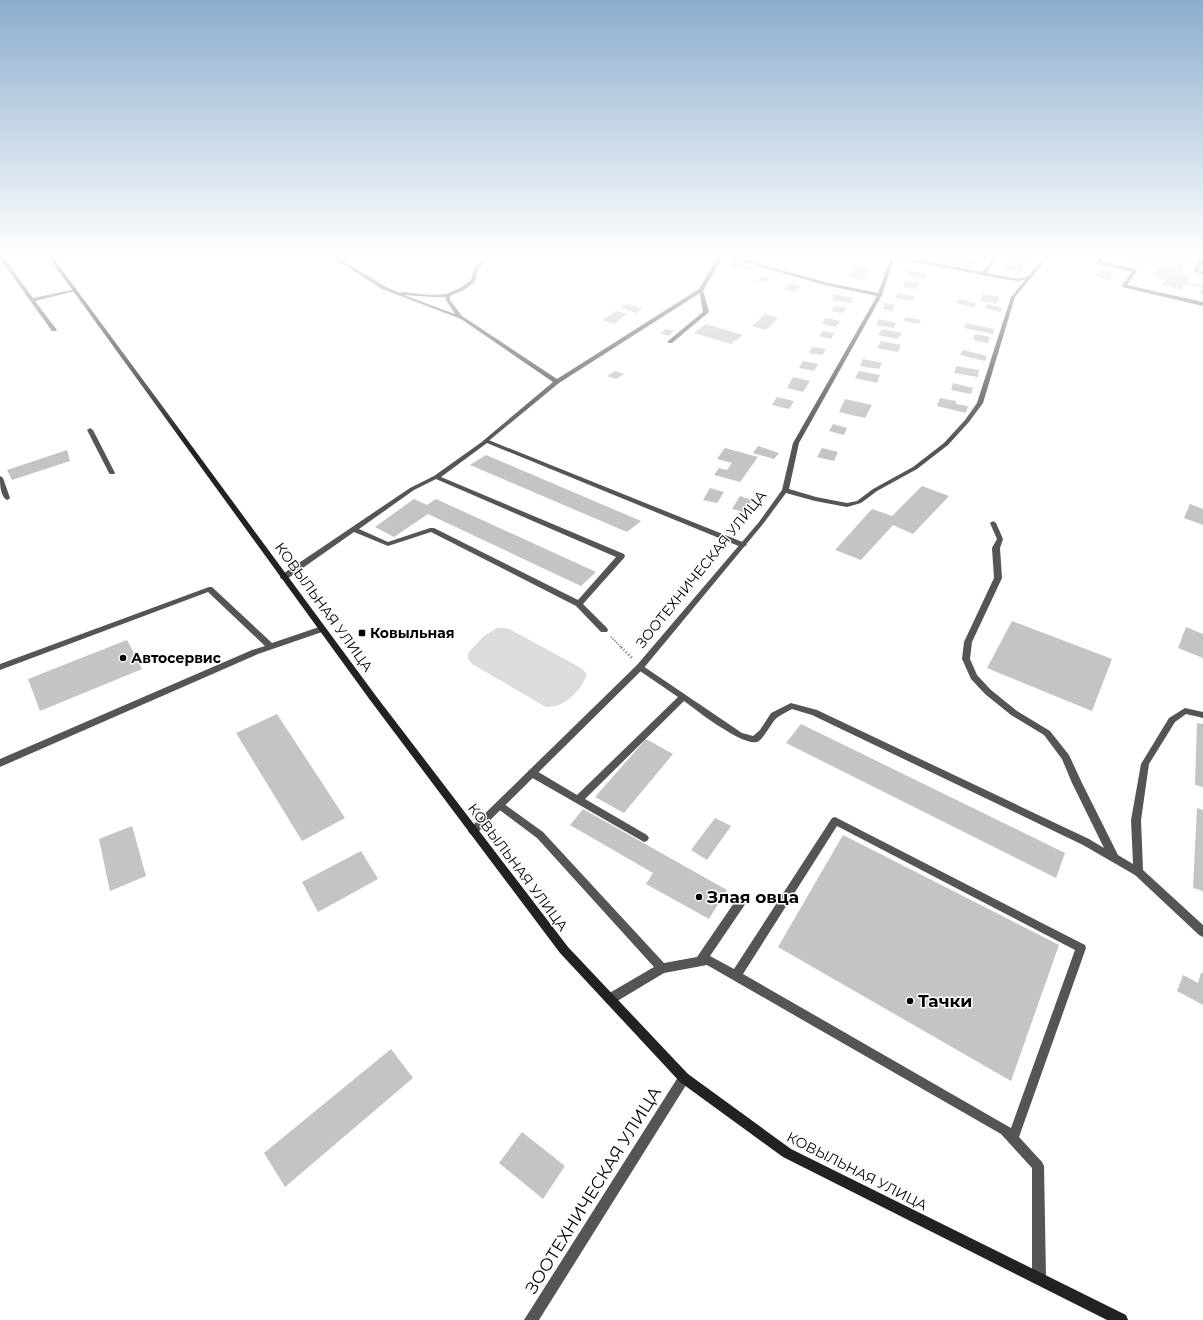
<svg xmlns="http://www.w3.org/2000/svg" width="1203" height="1320" font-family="Montserrat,sans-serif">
<rect width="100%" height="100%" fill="#fff"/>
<path fill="#dcdcdc" d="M497,628H506L513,631L581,668L587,674C581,691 564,708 546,707L472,664L468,659V653L484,636Z"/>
<path fill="#c4c4c4" d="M911,255H941L976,263L970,270Z
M1015,255H1035L1019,273L1002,269Z
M1126,255H1152L1150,257L1164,261L1168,255L1188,260L1179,274L1190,276L1187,282L1203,285V295L1199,294L1202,288L1185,284L1181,290L1161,285L1165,279L1154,276L1163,263L1148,259L1144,264L1123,259Z
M735,262L758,268L752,271L730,265Z
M855,266L869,269L864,280L849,277Z
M1100,269L1114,272L1109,280L1095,276Z
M909,270L926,274L925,278L907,276Z
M763,276L772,278L766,283L757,281Z
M905,281L919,283L916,289L903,287Z
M791,283L801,286L794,292L784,289Z
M898,293L915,297L912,301L895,298Z
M835,294L853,298L850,303L831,300Z
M983,294L1000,297L996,304L980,301Z
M958,299L976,303L974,307L956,303Z
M885,303L895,305L892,311L882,309Z
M628,304L643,309L636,313L621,308Z
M988,304L1003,308L1000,312L985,308Z
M835,306L846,308L843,313L831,311Z
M616,311L627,314L614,324L602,320Z
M765,314L778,318L766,330L752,326Z
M906,317L921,320L919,324L903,321Z
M825,318L840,321L836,327L822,324Z
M879,319L896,323L894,328L876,325Z
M966,323L994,329L993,334L964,328Z
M706,324L743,335L731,344L694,333Z
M666,329L674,331L668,336L660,333Z
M882,329L902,333L898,339L878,335Z
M823,331L834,333L831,339L819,336Z
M975,334L990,337L988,343L973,340Z
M881,341L901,345L898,352L877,348Z
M812,347L826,349L822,355L809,353Z
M963,350L987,356L985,361L960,355Z
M863,359L882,363L879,369L860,366Z
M803,361L818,364L814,371L799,368Z
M956,366L979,370L978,377L954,373Z
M615,371L624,374L616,379L607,376Z
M859,371L880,375L877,383L855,378Z
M793,377L810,381L803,392L787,388Z
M953,383L973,388L971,394L951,390Z
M777,397L794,401L789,409L772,405Z
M940,398L956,401V404L968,406L966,413L937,406Z
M845,399L872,405L865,418L839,412Z
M833,424L847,428L844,435L829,431Z
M758,446L779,453L774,459L753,453Z
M725,448L758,457L740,482L714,475L719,468L727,470L732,463L717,459Z
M822,448L838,452L834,461L817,457Z
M67,450L70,461L12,480L7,470Z
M486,455L641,521L627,532L470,465Z
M922,486L949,496L913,534L893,525L861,560L835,550L872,509L892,516Z
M710,488L724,492L717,503L703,500Z
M740,496L752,500L744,512L732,509Z
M414,499L427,505L436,499L596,572L581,586L428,514L394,537L375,527Z
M1190,504L1203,509V525L1184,518Z
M1012,621L1112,659L1092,711L987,668Z
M1186,627L1203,634V658L1178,648Z
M127,640L142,669L40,711L28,679Z
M277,714L345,818L302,841L236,733Z
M1197,723L1203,724V787L1195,785Z
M801,724L1065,853L1056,878L786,743Z
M646,739L673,754L624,813L595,797Z
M1197,808L1203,810V891L1193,888Z
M583,809L727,890L709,919L646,884L653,873L570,825Z
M715,818L731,826L707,860L691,850Z
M132,826L146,876L110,891L99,839Z
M843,835L1059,945L1011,1081L778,947Z
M361,851L378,879L318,912L302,882Z
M1201,973H1203V1005L1177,991L1183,975L1198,983Z
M391,1049L413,1078L285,1187L264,1153Z
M522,1132L565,1166L543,1199L499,1163Z"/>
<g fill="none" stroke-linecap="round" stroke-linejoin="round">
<path stroke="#777" stroke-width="2" stroke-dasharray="1 1.5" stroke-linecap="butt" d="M611,637L622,648"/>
<path stroke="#777" stroke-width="3" stroke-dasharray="1 2.5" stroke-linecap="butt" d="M621,647L633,659"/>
<path fill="#555" fill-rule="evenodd" d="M0,255H2L33,298L76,289V291L35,301L57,330L56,331H52L0,259Z
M883,255H891L982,272L996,255H1000L986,273L1018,279L1028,277L1030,278L1018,281L1003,279L885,256Z
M1102,255H1106L1101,261L1137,270V271L1127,285L1203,302V306L1122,287V286L1132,272L1096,263V262Z
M1201,257H1203V262L1198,270L1203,272V274L1193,271Z
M699,289L703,290L709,312L672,343H668V341L703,312Z
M90,428L93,430L115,473L114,474H110L109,473L87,430Z
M486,439L745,543L747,545L743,547H741L487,443L441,477L624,554L625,556L624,558L583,604L607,628L608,630L607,632H601L576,606L431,532L388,546L354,532L287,579H281L280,577L281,575L410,488L434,476ZM436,479L616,557L578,600L434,528H430L388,542L359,529L414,490Z
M0,476L3,478L10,498L9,499L7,500C0,496 0,484 0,476Z
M993,521L996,523L1003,539L1000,548L1002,578L972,642L970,659L977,675L991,690L1017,711L1050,731L1069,755L1082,783L1118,855L1133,864L1131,820L1141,764L1169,718L1185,708L1203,712V718L1186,714L1175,722L1149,764L1141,820L1143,870L1203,925V937L1199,935L1135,875L1083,845L812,715L792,709C787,712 782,714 778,717C771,722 767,734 759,741C747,750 696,710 684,701L585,799L647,835L649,838L647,841L644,842L529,776L528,773L529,770L532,769L535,770L577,795L678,697L637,669L636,667L637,665L640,664L742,733L753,736L760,730L771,713L791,703L817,710L1089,839L1104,848L1072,783L1062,759L1044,735L1011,715L985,694L971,679L962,659L964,642L994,578L992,548L997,539L990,523Z
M209,587H212L272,643L322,626L326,629L325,631L258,654L0,767V759L252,650L265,646L208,592L0,670V664Z
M500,801L543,832L664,963L697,957L736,900L740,898L744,900L745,903L744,906L710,956L734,969L832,818L835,817L1085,945L1086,948L1019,1137L1042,1162L1044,1166L1046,1277L1044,1282L1039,1284L1034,1282L1032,1277V1168L1001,1134L707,965L664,973L614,1003L610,1004L606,1003L605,999L606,995L654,967L537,838L497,808L495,805L497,802ZM837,826L1075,950L1011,1128L743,974Z"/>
<path fill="#555" fill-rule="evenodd" d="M329,255H334L386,287L400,293L402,292L432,295L446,294L460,288L471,280L474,269L487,255H491L478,269L475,282L464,290L450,296V300L462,316L557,379L699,289L719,255H727L828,283L878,293L891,257L895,256L882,295L799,443L789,489L816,497L847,503L857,501L873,489L913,467L944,443L965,420L977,403L1011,297L1046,255H1050L1015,297L983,403L969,422L948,445L917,469L877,491L861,503L847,507L815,501L786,493L763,524L643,669L476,834L473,835L470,834L468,831L470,828L637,665L759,522L782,490L793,443L877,296L825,285L723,256L703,291L559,383L486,443L483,441L484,440L553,382L461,319L382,289ZM404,295L432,297H445L446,300L455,314Z
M684,1072L688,1074L690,1078L688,1082L539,1320H524L680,1074Z"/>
<path fill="#222" fill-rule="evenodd" d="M47,255H51L376,696L568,947L688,1074L791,1149L1126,1315L1128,1320H1107L783,1157L680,1082L560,953L370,700Z"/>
</g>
<linearGradient id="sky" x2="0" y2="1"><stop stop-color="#8cadcc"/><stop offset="0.58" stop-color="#fff"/><stop offset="1" stop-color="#fff" stop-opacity="0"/></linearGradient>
<rect width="1203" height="440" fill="url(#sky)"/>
<g fill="#000" stroke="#fff" stroke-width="1.5">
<rect x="358" y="629" width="8" height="8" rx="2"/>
<circle cx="123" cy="658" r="4"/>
<circle cx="699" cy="897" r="4"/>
<circle cx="910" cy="1001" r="4"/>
</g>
<g text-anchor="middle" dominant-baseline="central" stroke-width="3" stroke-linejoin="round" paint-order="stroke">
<g font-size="14" fill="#000" stroke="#fff">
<text transform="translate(701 569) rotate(-51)">ЗООТЕХНИЧЕСКАЯ УЛИЦА</text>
<text transform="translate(324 607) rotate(54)">КОВЫЛЬНАЯ УЛИЦА</text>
<text transform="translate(518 867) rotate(53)">КОВЫЛЬНАЯ УЛИЦА</text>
<text transform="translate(857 1171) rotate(27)">КОВЫЛЬНАЯ УЛИЦА</text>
</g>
<g font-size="14" font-weight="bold" fill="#000" stroke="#fff" text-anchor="start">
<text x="370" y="633">Ковыльная</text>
<text x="131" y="658">Автосервис</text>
</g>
<g font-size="17" font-weight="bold" fill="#000" stroke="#fff" text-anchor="start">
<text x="707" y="897">Злая овца</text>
<text x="918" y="1001">Тачки</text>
</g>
<g font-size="17" fill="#000" stroke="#fff">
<text transform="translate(593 1190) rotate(-58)">ЗООТЕХНИЧЕСКАЯ УЛИЦА</text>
</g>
</g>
</svg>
